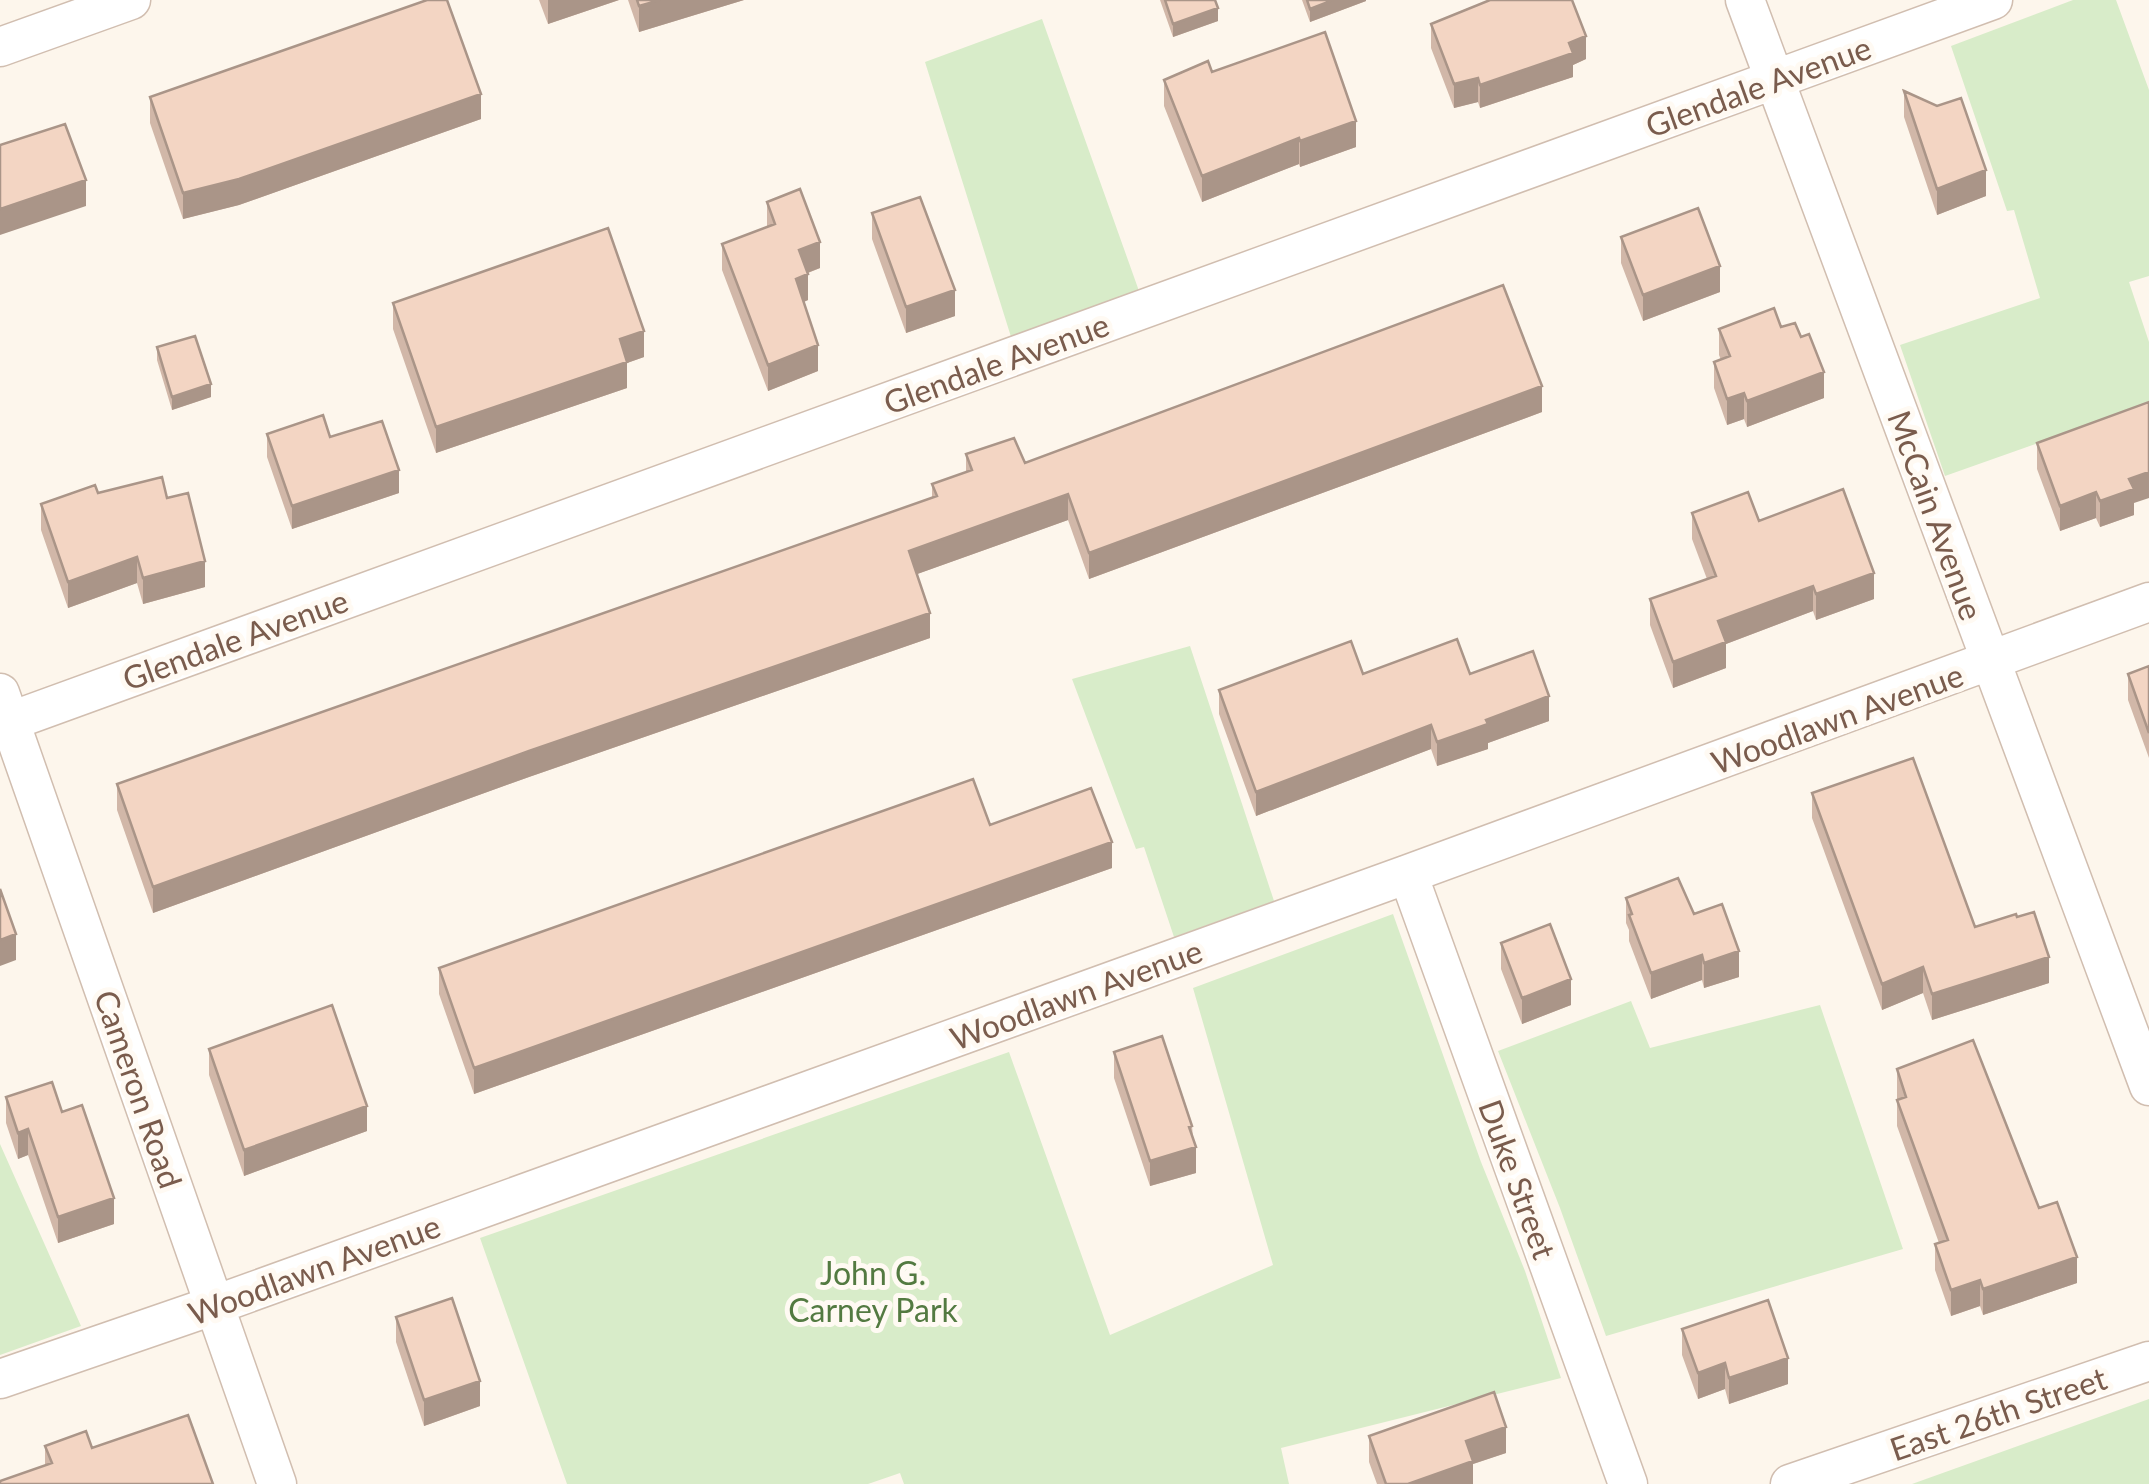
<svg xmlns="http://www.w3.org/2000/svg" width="2149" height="1484" font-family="Lato,sans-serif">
<rect width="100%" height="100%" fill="#fdf6ec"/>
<path fill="#d8ecc9" d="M2073,0H2116L2149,90V276L2129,282L2149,342V404L1945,476L1900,345L2040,298L2014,210L2007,211L1951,46Z
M1042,19L1139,291L1012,340L925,62Z
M1190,646L1274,901L1174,937L1144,847L1136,849L1072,679Z
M1393,914L1481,1162L1525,1271L1561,1378L1281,1448L1289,1484H904L900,1473L868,1484H567L480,1238L1009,1052L1110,1335L1273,1265L1193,988Z
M1631,1001L1650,1048L1820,1005L1903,1249L1606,1336L1560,1208L1498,1051Z
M0,1144L81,1326L0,1355Z
M2149,1399V1484H1912Z"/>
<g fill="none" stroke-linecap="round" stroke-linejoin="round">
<defs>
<path id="minor" d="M1745,0L2149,1086
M0,47L131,0
M0,693L277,1484
M0,725L1993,0
M1408,874L1628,1484
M0,1379L215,1305L1408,874L2149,602
M1790,1484L2149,1361"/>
</defs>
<use href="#minor" stroke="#d1beb0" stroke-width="41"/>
<use href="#minor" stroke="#fff" stroke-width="38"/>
</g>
<path fill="#d1b7a8" d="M539,0H619L548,24Z
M628,0H744L639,32Z
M1160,0H1215L1218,21L1173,37Z
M1302,0H1366V1L1310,22Z
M1431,24L1586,59L1573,65V77L1480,108L1478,102L1454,108L1431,48Z
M1212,72L1356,147L1300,167L1299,164L1202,202L1164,106V80Z
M1904,91L1986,196L1937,215L1904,117Z
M150,97L481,119L239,205L183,219L150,123Z
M767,202L820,268L808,273V300L804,302L818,371L768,391L722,270V244L767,227Z
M872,213L955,316L906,333L872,239Z
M1621,237L1720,292L1643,321L1621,263Z
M393,303L644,357L627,363V388L436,453L393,329Z
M1781,327L1824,398L1747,427L1744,419L1727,425L1714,388V362L1721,360L1719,355V329Z
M157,347L211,397L172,410L157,360Z
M1542,412L1089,579L1068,520L917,574L930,638L529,777L153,913L117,810V784L932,498V484L966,472V454L1025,463Z
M267,434L330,437L399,493L292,529L267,457Z
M2037,443L2134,503V515L2100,527L2096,518L2060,531L2037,469Z
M98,493L167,498L205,587L143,604L137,583L68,608L41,530V504Z
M1692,513L1759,521L1874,599L1816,620L1813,611L1726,644V668L1673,688L1650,625V599L1707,579L1692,539Z
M2149,666V758L2128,700V674Z
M1363,674H1470L1549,721L1488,743V749L1437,766L1431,749L1256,816L1219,714V690Z
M1812,793L1975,927L2049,983L1932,1020L1923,993L1882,1010L1812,818Z
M990,825L1112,868L474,1094L439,994V968Z
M1626,898L1694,914L1739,977L1704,988L1702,980L1651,999L1629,941V930L1626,923Z
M1501,943L1571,1005L1522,1024L1501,969Z
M209,1049L367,1131L244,1176L209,1075Z
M1114,1052L1192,1126L1196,1173L1150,1186L1114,1078Z
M1897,1069L2039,1208L2077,1283L1983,1315L1980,1306L1951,1316L1935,1270V1244L1939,1243L1897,1126Z
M6,1097L62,1112L114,1224L58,1243L28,1155L18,1159L6,1123Z
M396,1317L480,1406L424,1426L396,1342Z
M1682,1329L1788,1384L1729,1404L1725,1389L1698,1399L1682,1355Z
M1369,1436L1506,1453L1473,1464V1484H1377L1369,1462Z
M45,1446L92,1448L45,1465Z"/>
<path fill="#aa9588" d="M548,0H619L548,24Z
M660,0H744L639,32V6Z
M1333,0H1366V1L1310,22V9Z
M1218,8V21L1173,37V24Z
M1586,36V59L1573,65V77L1480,108V85Z
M1478,78V102L1454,108V84Z
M481,94V119L239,205L183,219V193Z
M1356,121V147L1300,167V141Z
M1299,138V164L1202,202V176Z
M1986,170V196L1937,215V189Z
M86,180V206L0,235V209Z
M820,242V268L799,276V250Z
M1720,266V292L1643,321V295Z
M808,274V300L796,305V279Z
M955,290V316L906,333V307Z
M644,331V357L627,363V388L436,453V427L620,339Z
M818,345V371L768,391V365Z
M1824,372V398L1747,427V401Z
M211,384V397L172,410V397Z
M1542,386V412L1089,579V553Z
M1744,393V419L1727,425V399Z
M399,470V493L292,529V506Z
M2149,472V498L2134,503V515L2100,527V501L2129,479Z
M2096,492V518L2060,531V506Z
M1068,494V520L909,577V551Z
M137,557V583L68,608V582Z
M205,561V587L143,604V578Z
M1874,573V599L1816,620V594Z
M1813,586V611L1726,644V668L1673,688V662L1718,621Z
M930,613V638L529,777L153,913V887L529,751Z
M1549,696V721L1488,743V749L1437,766V742L1486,720Z
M1431,725V749L1256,816V792Z
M1112,842V868L474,1094V1068Z
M16,934V960L0,966V940Z
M1739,951V977L1704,988V963Z
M1702,955V980L1651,999V973Z
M2049,957V983L1932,1020V994Z
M1923,967V993L1882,1010V984Z
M1571,979V1005L1522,1024V998Z
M367,1106V1131L244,1176V1150Z
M28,1129V1155L18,1159V1133Z
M1196,1147V1173L1150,1186V1161Z
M114,1198V1224L58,1243V1217Z
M2077,1257V1283L1983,1315V1289Z
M1980,1280V1306L1951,1316V1290Z
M1788,1358V1384L1729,1404V1378Z
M1725,1363V1389L1698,1399V1373Z
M480,1381V1406L424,1426V1400Z
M1506,1427V1453L1473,1464V1484H1408L1466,1441Z"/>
<path fill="#f3d5c3" stroke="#aa9588" stroke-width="2.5" d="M427,0H447L481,94L239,179L183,193L150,97Z
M637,0H660L639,6Z
M1165,0H1215L1218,8L1173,24Z
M1307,0H1333L1310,9Z
M1490,0H1572L1586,36L1569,43L1573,53L1480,85L1478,78L1454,84L1431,24Z
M1325,32L1356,121L1300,141L1299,138L1202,176L1164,80L1208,61L1212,72Z
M1904,91L1937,106L1961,98L1986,170L1937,189Z
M65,124L86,180L0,209V145Z
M800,189L820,242L799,250L808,274L796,279L818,345L768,365L722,244L775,224L767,202Z
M920,197L955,290L906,307L872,213Z
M1698,208L1720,266L1643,295L1621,237Z
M608,228L644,331L620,339L627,362L436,427L393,303Z
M1503,285L1542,386L1089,553L1068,494L909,551L930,613L529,751L153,887L117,784L937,496L932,484L972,470L966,454L1014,438L1025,463Z
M1774,308L1781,327L1795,323L1801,337L1809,334L1824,372L1747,401L1744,393L1727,399L1714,362L1730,356L1719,329Z
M195,336L211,384L172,397L157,347Z
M2149,402V472L2129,479L2134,489L2100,501L2096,492L2060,506L2037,443Z
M323,415L330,437L382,421L399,470L292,506L267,434Z
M162,477L167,498L188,493L205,561L143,578L137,557L68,582L41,504L95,485L98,493Z
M1843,489L1874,573L1816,594L1813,586L1718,621L1726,642L1673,662L1650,599L1716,576L1692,513L1748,492L1759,521Z
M1457,639L1470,674L1533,651L1549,696L1486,720L1488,724L1437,742L1431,725L1256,792L1219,690L1351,641L1363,674Z
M2149,666V733L2128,674Z
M1913,758L1975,927L2016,914L2017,917L2034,912L2049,957L1932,994L1923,967L1882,984L1812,793Z
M973,779L990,825L1091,788L1112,842L474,1068L439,968Z
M1678,878L1694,914L1722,904L1739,951L1704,963L1702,955L1651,973L1629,915L1632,914L1626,898Z
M0,889L16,934L0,940Z
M1550,924L1571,979L1522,998L1501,943Z
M332,1005L367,1106L244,1150L209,1049Z
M1162,1036L1192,1126L1189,1127L1196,1147L1150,1161L1114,1052Z
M1973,1040L2039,1208L2057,1202L2077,1257L1983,1289L1980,1280L1951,1290L1935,1244L1948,1240L1897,1100L1906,1097L1897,1069Z
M52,1082L62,1112L82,1105L114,1198L58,1217L28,1129L18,1133L6,1097Z
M452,1298L480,1381L424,1400L396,1317Z
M1768,1300L1788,1358L1729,1378L1725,1363L1698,1373L1682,1329Z
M1494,1392L1506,1427L1466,1441L1473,1461L1408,1484H1386L1369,1436Z
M188,1415L213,1484H0V1481L52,1463L45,1446L86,1431L92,1448Z"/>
<g text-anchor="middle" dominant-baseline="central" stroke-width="10" stroke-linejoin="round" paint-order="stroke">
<g font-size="32" fill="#7a5c4d" stroke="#fffaf3">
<text transform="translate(1758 86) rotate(-20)">Glendale Avenue</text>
<text transform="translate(996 363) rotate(-20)">Glendale Avenue</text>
<text transform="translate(1936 515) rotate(70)">McCain Avenue</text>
<text transform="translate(235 639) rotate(-20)">Glendale Avenue</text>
<text transform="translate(1837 718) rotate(-20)">Woodlawn Avenue</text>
<text transform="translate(1076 994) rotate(-20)">Woodlawn Avenue</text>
<text transform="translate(139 1089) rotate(71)">Cameron Road</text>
<text transform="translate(1518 1179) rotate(70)">Duke Street</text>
<text transform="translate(314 1269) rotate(-20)">Woodlawn Avenue</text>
<text transform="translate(1998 1413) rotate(-19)">East 26th Street</text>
</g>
<g font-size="32" fill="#537a41" stroke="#fffaf3">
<text x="873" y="1272">John G.<tspan x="873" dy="37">Carney Park</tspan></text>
</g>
</g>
</svg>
